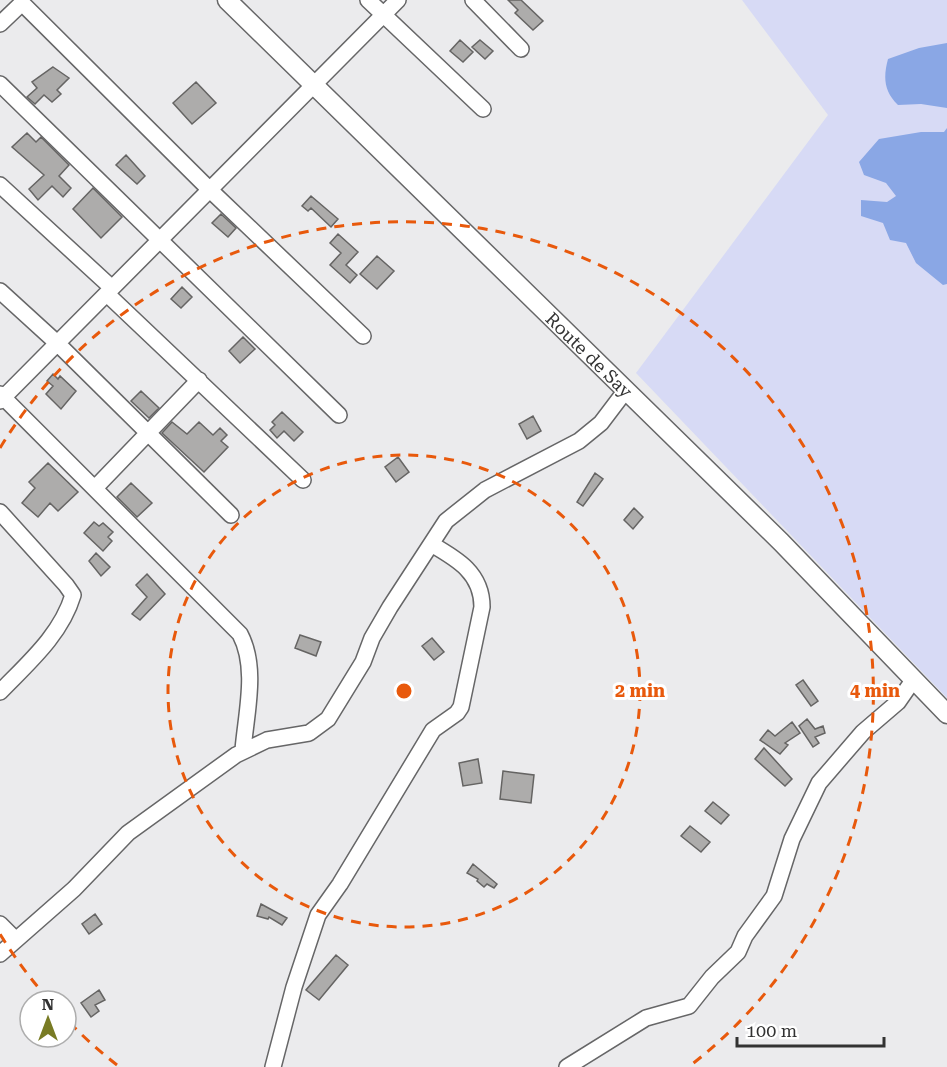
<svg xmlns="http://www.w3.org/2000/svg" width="947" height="1067" font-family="'Roboto Serif',serif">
<rect width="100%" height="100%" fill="#ebebed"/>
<path fill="#d7daf5" d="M742,0H947V698L636,373L828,115Z"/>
<path fill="#8aa7e5" d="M947,43V108L921,104L898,105C884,91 883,78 888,59L919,48Z
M947,128V284L943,285L916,263L906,243L890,240L883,223L861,216V200L887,202L896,196L886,183L864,175L859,162L879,139L921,132H944Z"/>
<path fill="#adacab" stroke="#656463" stroke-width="1.5" d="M508,0H521L543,21L533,30L515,13L518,10Z
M460,40L473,52L463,62L450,51Z
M480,40L493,51L485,59L472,47Z
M53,67L69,78L57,90L61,94L52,102L44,95L35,104L27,97L37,88L32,82Z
M196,82L216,103L192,124L173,103Z
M27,133L36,142L41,137L69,165L59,176L71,188L63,197L52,186L38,200L29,189L44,175L12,147Z
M126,155L145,176L137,184L116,165Z
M93,188L122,217L101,238L73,209Z
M311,196L338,219L331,227L311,208L308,211L302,206Z
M221,214L236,228L228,237L212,223Z
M338,234L358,252L346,265L357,275L350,283L330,265L341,253L330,243Z
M377,256L394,271L377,289L360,274Z
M182,287L192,297L181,308L171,299Z
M243,337L255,349L240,363L229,351Z
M53,374L58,379L60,376L76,391L61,409L46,394L53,386L47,381Z
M141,391L159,408L149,418L131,401Z
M282,412L303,432L294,441L284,431L277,438L270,430L275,425L272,422Z
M533,416L541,431L527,439L519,424Z
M172,422L187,434L199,422L213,435L220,428L227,435L221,441L228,447L204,472L162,433Z
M398,457L409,472L396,482L385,467Z
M48,463L78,492L58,511L50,503L38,517L22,503L35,488L29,482Z
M595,473L603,479L583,506L577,502Z
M131,483L152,503L137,517L117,497Z
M634,508L643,517L633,529L624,520Z
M94,522L99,526L103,523L113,532L108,537L112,541L103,551L84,533Z
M96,553L110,567L101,576L89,561Z
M147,574L165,594L140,620L132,614L147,597L136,585Z
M300,635L321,642L316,656L295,648Z
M432,638L444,652L434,660L422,646Z
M803,680L818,701L811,706L796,685Z
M807,719L815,729L823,726L825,733L815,737L819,743L813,747L799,726Z
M792,722L800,733L785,743L788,745L780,754L760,740L768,730L775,736Z
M764,748L792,779L785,786L755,759Z
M478,759L482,783L463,786L459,763Z
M503,771L534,775L531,803L500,799Z
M713,802L729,815L721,824L705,811Z
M690,826L710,842L701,852L681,836Z
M473,864L497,884L494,888L487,884L484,887L477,881L478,879L467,873Z
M261,904L287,918L282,925L269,917L268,919L257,916Z
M95,914L102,924L89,934L82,924Z
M336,955L348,965L319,1000L306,990Z
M99,990L105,1000L95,1005L99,1011L91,1017L81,1003Z"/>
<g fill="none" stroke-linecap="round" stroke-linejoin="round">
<defs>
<path id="minor" d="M368,0L483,109
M473,0L521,49
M0,24L22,3L210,190L363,336
M0,84L339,415
M0,185L112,288
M0,291L57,343L231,515
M107,294L303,480
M0,394L240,634C258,668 246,713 243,750
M0,401L398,0
M95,488L199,380
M0,512L66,585L73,595C61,635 28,663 0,692
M0,924L16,940
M0,954L74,889L128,833L236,755L267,740L309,733L328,719L363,662L372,638L390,607L446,521L485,490L579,441L601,423L626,390
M273,1067L294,987L318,915L340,884L433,730L457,713L461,707L482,607C482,573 457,559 431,544
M567,1067L646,1018L689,1006L712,977L738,952L745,936L774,896L792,839L819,783L863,732L898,702L914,679"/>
<g id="major">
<path id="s1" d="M227,0L781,542L947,714"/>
</g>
</defs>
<use href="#minor" stroke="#666667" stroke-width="18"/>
<use href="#major" stroke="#666667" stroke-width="21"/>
<use href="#minor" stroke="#fff" stroke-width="15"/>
<use href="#major" stroke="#fff" stroke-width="18"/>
</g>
<g fill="none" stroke="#e8590c" stroke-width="3" stroke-dasharray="10 8">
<circle cx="404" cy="691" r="236"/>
<path d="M117 1065A471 471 0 0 1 68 1021M49 1000A471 471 0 0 1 0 934M0 448A471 471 0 1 1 691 1065"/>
</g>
<g text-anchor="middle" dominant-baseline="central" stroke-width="6" stroke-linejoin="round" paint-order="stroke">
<g font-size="18" fill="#323232" stroke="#fff">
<text stroke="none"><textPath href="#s1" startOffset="507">Route de Say</textPath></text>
</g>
</g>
<circle cx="404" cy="691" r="9" fill="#e8590c" stroke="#fff" stroke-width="3"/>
<g font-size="18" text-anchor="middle" font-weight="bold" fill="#e8590c" stroke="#fff" stroke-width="6" stroke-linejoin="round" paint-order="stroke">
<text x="640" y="697">2 min</text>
<text x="875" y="697">4 min</text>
</g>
<g transform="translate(48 1019)"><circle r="28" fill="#ffffff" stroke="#adadad" stroke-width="1.5"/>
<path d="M0-4.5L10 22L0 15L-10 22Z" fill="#787b24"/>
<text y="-9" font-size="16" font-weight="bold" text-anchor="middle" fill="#323232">N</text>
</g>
<path d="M737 1037v9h147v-9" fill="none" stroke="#323232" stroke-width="3"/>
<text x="746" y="1037" font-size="18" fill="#323232" stroke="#ffffff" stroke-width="4.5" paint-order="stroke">100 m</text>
</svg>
